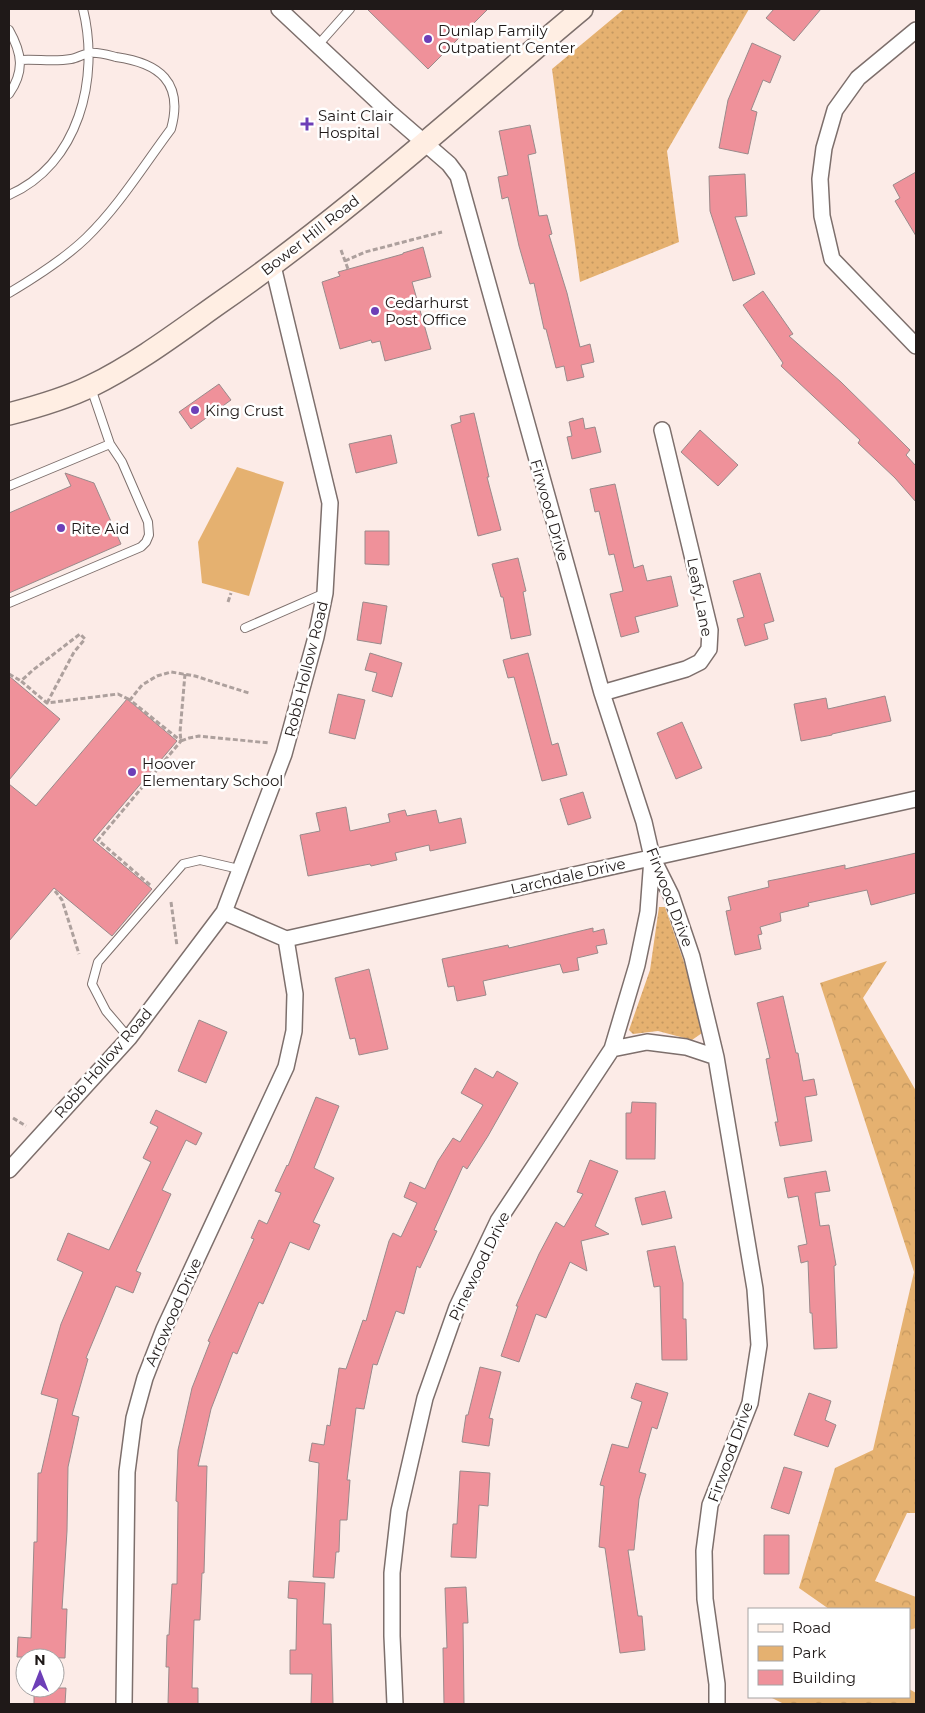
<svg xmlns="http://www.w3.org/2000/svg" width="925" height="1713" font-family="Montserrat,sans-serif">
<defs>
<pattern id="grass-dots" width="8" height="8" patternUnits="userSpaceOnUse" patternTransform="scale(1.25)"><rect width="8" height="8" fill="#e5b170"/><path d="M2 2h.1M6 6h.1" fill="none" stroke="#c49860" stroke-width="1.8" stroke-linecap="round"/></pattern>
<pattern id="forest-crowns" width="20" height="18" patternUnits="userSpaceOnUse" patternTransform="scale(1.25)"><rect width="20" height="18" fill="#e5b170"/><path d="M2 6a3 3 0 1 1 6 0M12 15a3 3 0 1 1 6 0" fill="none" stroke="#c49860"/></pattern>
</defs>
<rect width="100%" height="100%" fill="#fcebe7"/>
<path fill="url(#grass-dots)" d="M624,9H749L667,151L679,242L580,282L552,69Z
M659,907H665L687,971L702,1033L692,1040L658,1031L633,1034L629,1030L650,970Z"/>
<path fill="url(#forest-crowns)" d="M887,961L863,998L916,1091V1513H907L875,1581L916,1597V1628L909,1630V1609H829L799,1588L835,1468L873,1450L914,1272L820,983Z
M909,1689L916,1693V1704H784L770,1697H909Z"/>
<path fill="#e5b170" d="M237,467L284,482L249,596L202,583L198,542Z"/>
<path fill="#ef919a" stroke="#9a8a8b" d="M367,9H488L428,69Z
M774,9H821L794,41L766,18Z
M752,43L781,56L770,83L763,80L751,110L757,112L748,154L719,148L728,100Z
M530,125L536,153L528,155L539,216L547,215L552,234L549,235L567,293L580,347L590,344L594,362L581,365L584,377L567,381L564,366L556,368L546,329H544L534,283L530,284L519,246L508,197L502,199L498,177L508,175L499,131Z
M916,172V236L895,201L900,198L893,185Z
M745,174L747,216L735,217L755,274L733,281L710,211L709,176Z
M423,247L431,277L412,282L431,349L385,361L380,341L372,343L371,340L340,349L322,282L340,276L338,272L403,254V253Z
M763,291L793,334L789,336L841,382L910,450L906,455L916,466V502L895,478L858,443L860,440L781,366L783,363L743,305Z
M219,384L231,400L191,429L179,412Z
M474,413L489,477H487L501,530L478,536L451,425L461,422L460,416Z
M583,418L585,429L595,427L601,452L572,459L567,437L572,436L569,422Z
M700,430L738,465L718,486L681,452Z
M391,435L397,463L356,473L349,444Z
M65,473L94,483L121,544L9,593V513L71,486Z
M615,484L634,568L643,565L647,581L671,576L678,606L635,617L639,632L621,637L610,594L623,591L614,554L609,555L599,511L595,512L590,489Z
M365,531H389V565L365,564Z
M518,558L526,591L523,592L531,635L511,639L503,597H501L492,564Z
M760,573L774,621L764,624L768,639L745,646L737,619L744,617L733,581Z
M363,602L387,606L381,644L357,640Z
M370,653L402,663L392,697L372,691L377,673L365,670Z
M528,653L552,745L558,743L567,775L542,781L514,677L508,678L503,660Z
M9,676L60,719L9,780Z
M338,694L365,700L355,739L329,733Z
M885,696L891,721L832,734V735L801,741L794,704L826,698L828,709Z
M127,699L177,741L93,840L152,889L112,936L54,888L9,941V784L36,806Z
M682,722L702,768L676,779L657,733Z
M583,792L591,818L568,825L560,799Z
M346,807L350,831L390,822L388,814L405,810L407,816L436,810L439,823L461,818L466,843L430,851L429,845L395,853L397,860L371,866L370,864L308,876L300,835L320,831L316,813Z
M916,853V893L871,905L867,890L808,903L809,906L780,913L781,921L760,927L762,934L758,935L761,949L735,955L726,911L731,910L728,897L769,887L768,881L783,878L845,865V869Z
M593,928V932L604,929L607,944L596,946L598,953L577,958L579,970L563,973L560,964L483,981L486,995L457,1001L454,986L448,987L442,959L508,945L509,948Z
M369,969L388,1049L359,1055L355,1038L350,1039L335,978Z
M783,996L796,1053H798L803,1081L814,1079L817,1095L805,1097L812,1141L780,1146L775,1122H778L766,1059L770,1058L757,1003Z
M199,1020L227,1032L206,1083L178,1071Z
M475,1068L493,1078L497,1071L518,1083L488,1136L467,1169L463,1166L434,1230L437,1231L420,1268L417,1266L404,1314L396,1311L377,1365L373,1364L364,1409L356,1408L347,1480H350L347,1520H340L339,1552H336L334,1578L313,1577L319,1463L309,1461L312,1443L324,1445L327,1425L330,1426L339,1368L346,1369L363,1320L366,1321L389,1241L393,1233L401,1237L417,1203L404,1197L410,1182L425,1189L438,1161L453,1138L460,1142L483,1105L461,1093Z
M316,1097L339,1106L314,1168L334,1178L313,1222L320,1225L309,1250L290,1242L263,1304L259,1302L237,1354L233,1352L211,1409L198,1466H207L204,1573H202L200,1620H194L192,1688H198V1704H168L169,1667H166L167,1635H169L172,1584H177L178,1502L176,1501L178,1450L192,1388L210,1342L208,1341L254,1239L251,1238L259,1220L267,1224L281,1193L275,1191L287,1165L288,1166Z
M632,1102L656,1103L655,1159H626V1113H631Z
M156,1110L202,1133L196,1145L186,1140L162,1190L171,1194L136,1271L141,1273L133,1293L116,1286L86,1358L88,1359L72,1415L79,1417L68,1467L67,1531L62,1609H67L65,1658L17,1657L18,1637L31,1638L34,1542H37L38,1473H41L58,1399L41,1394L61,1324L83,1272L57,1260L68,1233L109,1250L151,1162L143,1158L158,1127L150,1123Z
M590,1160L618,1171L595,1226L609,1234L581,1241L587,1271L570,1262L546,1318L536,1314L519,1362L501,1356L518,1306H516L539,1254L556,1222L564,1227L583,1194L577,1192Z
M826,1171L830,1191L815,1193L820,1226L829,1225L836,1265L834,1266L837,1348L814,1349L812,1313H810L808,1261L801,1263L798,1246L807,1244L798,1196L788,1198L784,1178Z
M665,1191L672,1218L642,1225L635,1198Z
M675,1246L683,1283V1319H686L687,1360H662L660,1286L654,1287L647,1251Z
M480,1367L501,1372L489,1418L493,1419L489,1446L462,1442L466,1415H468Z
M636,1383L668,1393L657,1429L652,1427L639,1472L646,1474L639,1499L634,1550H628L638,1616H642L645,1650L620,1653L605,1548L599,1547L604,1486L600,1485L612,1444L628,1448L642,1402L631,1398Z
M809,1393L831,1401L825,1420L836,1425L828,1447L794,1435Z
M784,1467L802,1472L789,1514L771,1508Z
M460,1471L490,1473L488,1506L479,1505L476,1558L451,1557L453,1524H457Z
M764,1535H789V1574H764Z
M289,1581L325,1583L323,1624H331L333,1704H311L312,1674H290V1650H296L297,1599L288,1598Z
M466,1587L468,1623H463L464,1704H444L443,1648H447L445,1588Z
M34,1688H66L65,1704H34Z"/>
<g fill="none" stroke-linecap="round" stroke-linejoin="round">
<defs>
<path id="lane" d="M9,30C22,53 25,71 9,94
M318,45L350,9
M9,195C79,164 100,78 83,9
M9,293C36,277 63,260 86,238C119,206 144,165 171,129C184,82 159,63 116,57C108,55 98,52 90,53C83,54 77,58 71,59C55,62 37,59 21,60
M91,388L110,444
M9,486L110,444L122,462L148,522L149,535L146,542L141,547L9,603
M245,628L325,593
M129,1038L106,1011L92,984L98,962L183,864L200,860L239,869"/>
<path id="street" d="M279,9L389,112L449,164L458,176L602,693L644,822L652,857L671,895L692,957L716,1057L755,1289L759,1345L750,1403L710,1505L704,1551L705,1599L717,1684V1704
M916,30L858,78L835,110L824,148L820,179L822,216L832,259L916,346
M602,693L686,669L700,662L709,649L710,630L662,430
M224,912L286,939L916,799
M612,1049L647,1042L686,1047L716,1057
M9,1170L129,1038L224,912L284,754L316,637L325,593L330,503L273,266
M124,1704L127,1472L134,1418L145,1378L164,1329L286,1067L294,1031L295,994L286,939
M395,1704L392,1636V1573L399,1511L425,1398L457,1307L498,1221L612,1049L637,965L648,912L652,858"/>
<path id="secondary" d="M9,414C36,407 65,399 91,386C136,364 177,333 218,304C347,215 462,109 582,9"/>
</defs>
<use href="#lane" stroke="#7d6f6c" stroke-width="10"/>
<use href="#street" stroke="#7d6f6c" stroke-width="18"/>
<use href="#secondary" stroke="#7d6f6c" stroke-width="24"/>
<path stroke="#ada09d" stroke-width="3" stroke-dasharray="5 2.5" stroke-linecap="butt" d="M341,250L348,269
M345,261L365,252L442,232
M228,602L231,593
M9,674L21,681
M185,674L180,732L181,741L189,738L199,736L269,743
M47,703L74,652L85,639L80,634L33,670L21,681L47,703L118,694L130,700
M150,885L98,840L181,741L130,700L142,685L157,676L171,672L195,676L249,693
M55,891L62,900L79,954
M171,902L177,946
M13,1118L26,1126"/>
<use href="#lane" stroke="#fff" stroke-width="8"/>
<use href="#street" stroke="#fff" stroke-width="15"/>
<use href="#secondary" stroke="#ffeee3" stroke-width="21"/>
</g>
<g fill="#6d3fb7" stroke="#fff" stroke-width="2">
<circle cx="428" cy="39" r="5"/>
<path d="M304.5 116.5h5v5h5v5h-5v5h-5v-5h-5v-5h5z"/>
<circle cx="375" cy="311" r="5"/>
<circle cx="195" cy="410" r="5"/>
<circle cx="61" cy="528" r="5"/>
<circle cx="132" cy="772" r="5"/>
</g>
<g text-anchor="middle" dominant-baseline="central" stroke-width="5" stroke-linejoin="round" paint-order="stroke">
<g font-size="15" fill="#1f1918" stroke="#fff" text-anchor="start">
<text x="438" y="30">Dunlap Family<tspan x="438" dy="17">Outpatient Center</tspan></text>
<text x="318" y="115">Saint Clair<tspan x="318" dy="17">Hospital</tspan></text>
<text x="385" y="302">Cedarhurst<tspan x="385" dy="17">Post Office</tspan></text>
<text x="205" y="410">King Crust</text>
<text x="71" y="528">Rite Aid</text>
<text x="142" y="763">Hoover<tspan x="142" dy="17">Elementary School</tspan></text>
</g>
<g font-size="15" fill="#1f1918" stroke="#fff">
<text transform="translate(310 235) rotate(-38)">Bower Hill Road</text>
<text transform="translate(550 510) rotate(74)">Firwood Drive</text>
<text transform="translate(700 597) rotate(79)">Leafy Lane</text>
<text transform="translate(306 669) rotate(-76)">Robb Hollow Road</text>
<text transform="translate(568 876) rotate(-13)">Larchdale Drive</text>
<text transform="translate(670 897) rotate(69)">Firwood Drive</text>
<text transform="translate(103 1063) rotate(-49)">Robb Hollow Road</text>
<text transform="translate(479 1266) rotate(-64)">Pinewood Drive</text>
<text transform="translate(173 1312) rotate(-66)">Arrowood Drive</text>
<text transform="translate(730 1452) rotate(-70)">Firwood Drive</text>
</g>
</g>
<rect width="925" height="1713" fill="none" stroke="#1f1918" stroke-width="20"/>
<rect x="748" y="1608" width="162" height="90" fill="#ffffff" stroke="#a5a3a3"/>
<rect x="758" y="1624" width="25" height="8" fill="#ffeee3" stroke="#a5a3a3"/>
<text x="792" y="1633" font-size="15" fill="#1f1918">Road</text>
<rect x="758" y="1646" width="25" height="15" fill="#e5b170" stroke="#a5a3a3"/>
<text x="792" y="1658" font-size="15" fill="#1f1918">Park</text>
<rect x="758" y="1670" width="25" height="15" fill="#ef919a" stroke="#a5a3a3"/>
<text x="792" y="1683" font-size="15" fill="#1f1918">Building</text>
<g transform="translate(40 1673)"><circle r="24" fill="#ffffff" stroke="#a5a3a3"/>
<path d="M0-4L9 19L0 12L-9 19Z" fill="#6d3fb7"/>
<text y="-8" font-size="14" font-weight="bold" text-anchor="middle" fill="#1f1918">N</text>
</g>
</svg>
